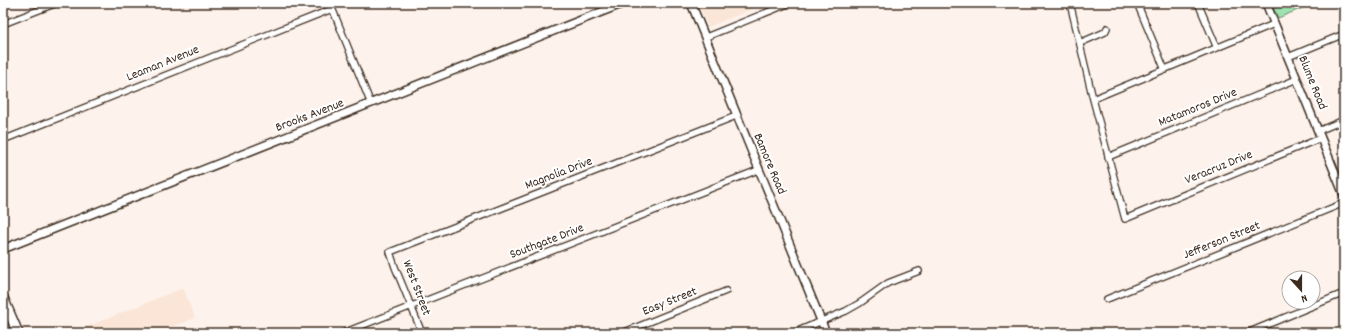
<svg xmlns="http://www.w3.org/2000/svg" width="1347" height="336" font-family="Dekko,sans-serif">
<defs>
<pattern id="forest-crowns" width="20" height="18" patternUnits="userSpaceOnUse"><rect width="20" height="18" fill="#9fe4b0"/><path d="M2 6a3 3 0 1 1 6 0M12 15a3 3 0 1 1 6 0" fill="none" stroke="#8ac497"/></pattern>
</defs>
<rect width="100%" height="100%" fill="#fdf3ec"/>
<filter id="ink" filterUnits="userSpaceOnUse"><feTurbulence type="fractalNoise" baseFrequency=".025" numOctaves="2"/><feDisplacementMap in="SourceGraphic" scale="8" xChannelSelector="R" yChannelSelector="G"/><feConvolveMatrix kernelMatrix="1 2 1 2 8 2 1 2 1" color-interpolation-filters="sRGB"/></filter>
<g filter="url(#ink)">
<path fill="#fae5d6" d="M698,3H767L708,27Z
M183,288L195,318L157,333H71Z"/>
<path fill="url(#forest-crowns)" stroke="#6d8767" d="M1271,3H1315L1278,18Z"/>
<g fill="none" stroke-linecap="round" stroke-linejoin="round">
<defs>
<path id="minor" d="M330,3L371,104
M1070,3L1093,99L1125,219L1321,138
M1137,3L1165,70
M1198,3L1217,48
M3,24L57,3
M706,37L790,3
M1080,43L1105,32L1107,28
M1288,57L1344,34
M1093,99L1274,24
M1318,131L1344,120
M3,140L332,9
M1108,157L1297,79
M1107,299L1344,203
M343,333L758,170
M422,333L395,267L390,252L736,116
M622,333L726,291
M793,333L846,311L860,303L888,283L919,271
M1247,333L1344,293"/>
<path id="tertiary" d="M691,3L826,333
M1266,3L1344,195
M3,249L624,3"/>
<path id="primary" d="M3,298L18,333"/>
</defs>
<use href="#minor" stroke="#3b2a1e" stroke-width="8"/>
<use href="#tertiary" stroke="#3b2a1e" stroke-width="10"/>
<use href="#primary" stroke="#3b2a1e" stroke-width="12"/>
<use href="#minor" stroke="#fff" stroke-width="5.5"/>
<use href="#tertiary" stroke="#fff" stroke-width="7"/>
<use href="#primary" stroke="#fff" stroke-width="9"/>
</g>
</g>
<g text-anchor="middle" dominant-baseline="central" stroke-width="4" stroke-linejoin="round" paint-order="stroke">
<g font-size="13" fill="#3b2a1e" stroke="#fff">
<text transform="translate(163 64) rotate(-22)">Leaman Avenue</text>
<text transform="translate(1312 83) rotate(68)">Blume Road</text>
<text transform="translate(1198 108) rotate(-22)">Matamoros Drive</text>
<text transform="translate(310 116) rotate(-21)">Brooks Avenue</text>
<text transform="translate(769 164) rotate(67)">Bamore Road</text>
<text transform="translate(1219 168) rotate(-22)">Veracruz Drive</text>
<text transform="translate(559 174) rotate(-21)">Magnolia Drive</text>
<text transform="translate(1222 241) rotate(-22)">Jefferson Street</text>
<text transform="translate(547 242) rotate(-21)">Southgate Drive</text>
<text transform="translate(416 288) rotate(69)">West Street</text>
<text transform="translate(670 302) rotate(-22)">Easy Street</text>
</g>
</g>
<rect width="1347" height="336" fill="none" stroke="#fff" stroke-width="16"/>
<rect x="8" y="8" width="1331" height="320" fill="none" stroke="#3b2a1e" stroke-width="1.5" filter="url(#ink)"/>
<g transform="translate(1301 290) rotate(159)"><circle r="19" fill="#ffffff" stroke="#b1aaa5"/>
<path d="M0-3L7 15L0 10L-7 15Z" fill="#3b2a1e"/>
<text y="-6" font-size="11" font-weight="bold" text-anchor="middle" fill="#3b2a1e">N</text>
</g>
</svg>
